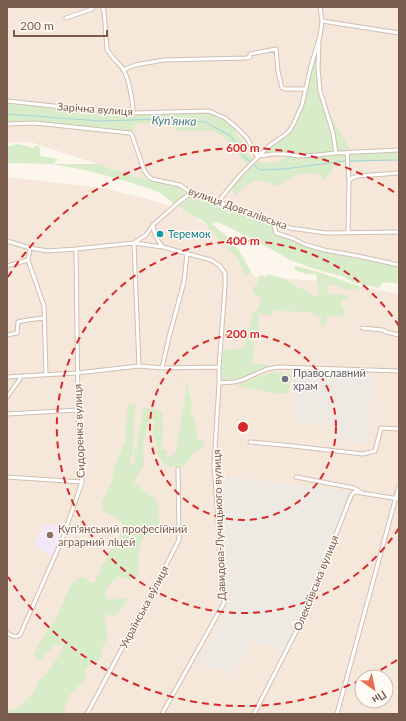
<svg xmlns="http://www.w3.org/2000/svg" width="406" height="721" viewBox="0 0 406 721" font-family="Lato,sans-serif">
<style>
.residential{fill:#f5e8da;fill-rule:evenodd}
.industrial{fill:#efe9e4}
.education{fill:#f3e8fa}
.green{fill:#d8ecc9}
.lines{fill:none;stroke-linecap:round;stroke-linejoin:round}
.stream{stroke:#a5d3da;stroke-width:1}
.minor-casing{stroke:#d1beb0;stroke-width:5}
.minor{stroke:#fff;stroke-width:3}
.ring{fill:none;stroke:#d62828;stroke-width:2;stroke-dasharray:7 5}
.culture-dot{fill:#0f9aa8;stroke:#fffaf3;stroke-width:1.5}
.worship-dot{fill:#6b7280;stroke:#fffaf3;stroke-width:1.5}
.education-dot{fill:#8d6e63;stroke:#fffaf3;stroke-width:1.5}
.labels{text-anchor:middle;stroke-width:3;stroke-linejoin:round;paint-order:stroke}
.street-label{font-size:11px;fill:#7a5c4d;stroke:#fffaf3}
.culture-label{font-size:11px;fill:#0d838f;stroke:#fffaf3;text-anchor:start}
.worship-label{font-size:11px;fill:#5b616d;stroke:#fffaf3;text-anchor:start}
.education-label{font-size:11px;fill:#785e54;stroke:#fffaf3;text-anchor:start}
.water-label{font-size:12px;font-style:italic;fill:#437c86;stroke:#fffaf3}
.centre{fill:#d62828;stroke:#fffaf3;stroke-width:2}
.ring-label{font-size:12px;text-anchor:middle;font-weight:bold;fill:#d62828;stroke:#fffaf3;stroke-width:3;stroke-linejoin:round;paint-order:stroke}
</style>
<rect width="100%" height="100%" fill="#fdf6ec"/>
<path class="residential" d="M7 7H399V267L357 260 146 180 30 142 7 143Z
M7 177 102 188 144 198 190 212 234 250 255 277 336 282 399 294V706L397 714H7ZM362 677H386V701H362Z"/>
<path class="industrial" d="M296 373 373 378 368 443 336 441 337 425 293 422Z
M221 476 353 492 285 654 253 640 232 676 197 662 225 613 228 576Z"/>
<path class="education" d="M66 525 54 557 35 545 42 526Z"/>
<path class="green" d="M319 37 320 89 322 99 351 152 399 150V162L392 160 339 163 334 167 325 180 320 175 304 173 294 176 280 186 256 180 247 184 236 195 232 191 234 184 243 177 250 169 228 141 215 131H177L167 121 136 124 130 133 36 121H7V100L106 111 206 113 221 119 234 127 237 135 245 144 249 155 257 161 265 163 278 162 289 155 259 156 286 134 299 113Z
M16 144 22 145 33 148 37 145 40 148V156L58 159 53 164H98L136 177 177 186 182 190 187 197C200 197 213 204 224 209V208H230L271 222 273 229 308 247 353 258 399 267V284L384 282 379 288 355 283 341 276 321 271 290 260 273 250 218 222 212 224 229 238 239 250 251 272 250 274H245L237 258 230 250 214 234 203 221 177 206 159 192 132 183 89 171 52 164 7 163V147Z
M296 266C308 269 319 272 330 276 341 279 348 284 360 286L357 289C353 289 348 290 344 289 337 286 335 284 327 285V291L330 294 345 295 348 297 341 301V304L346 313C341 318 334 317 327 316L326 325 323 326 320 324V320L321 316H316L313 314V312L276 311 274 310 270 316 259 313 257 334H254L253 364H264L268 366H297L317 367 267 369 243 380 219 383 220 353 226 349H236L242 348 246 341 244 334 245 329 250 328 252 312 259 309 260 297 257 296 252 291 253 288 257 284 260 275 266 276 268 274 285 279 294 285 314 295 317 298C321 291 317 282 316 274 308 275 302 273 295 270L294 268Z
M275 372 289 373 291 374 289 393C272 395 255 389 238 386L237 385 267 374Z
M174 373 187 384 192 404 190 410C191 414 195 419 196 423 198 430 194 432 198 440L205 441 203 449 197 450 193 453 190 459 184 466 178 468 172 467 164 465 159 458 157 448 152 433 155 422 153 419H150L143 444 144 464 134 482 141 489 152 496 155 499 158 506 160 530C154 535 147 536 141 540L140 546 138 556 139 575 131 580 119 576 108 586 105 593 106 597 112 600 121 598 128 599 124 606 114 616 108 614 104 619 108 637 102 648V655L97 662 85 667V673L87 677 69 696 65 706 64 714H7V709L13 710 27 700 33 694 38 682 48 672 63 649 62 645H55L44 656V662L41 661 33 655 48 628 55 622 70 586 78 579 83 576 92 583 95 582 101 568 112 548 120 536 122 523 114 516 103 511 102 502 112 482 114 468 125 442 128 403 136 404 134 416 133 453 130 462V465L134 464 135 459 134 453 138 446V438L143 410 145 408 157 410 162 412C164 424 163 437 161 449L167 450V456L171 457 174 455 176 451 185 395 186 385Z"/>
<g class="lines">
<path class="stream" d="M7 114 100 121 160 119 205 122 231 136 244 157 251 162
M350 161 399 160
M253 164 260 170 284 169 345 161"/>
<g class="minor-casing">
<path id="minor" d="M102 7 104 11 107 49C111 57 118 62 123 69 129 78 133 102 133 113
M66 18 92 9 93 7
M322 21 399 33
M319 43 318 68 320 91 333 133 336 153
M123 70 135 65 164 60 247 58 250 57V54L276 49 278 71 282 88 285 89H306
M7 101 72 108 133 113 209 111 225 118 236 127 247 138 256 155 259 156 273 154H285L299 156 317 155 336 153 399 150
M7 124 35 123 130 133 132 135 144 170 148 176 152 179 180 185 191 193 218 202 290 228 326 233 399 232
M347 152 349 181
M218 202 230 187 242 173 269 146 286 134 290 130 294 123 302 105 311 66 320 36 322 21 320 7
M273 222 276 233 292 238 304 244 324 250 358 256 399 265
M348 232 349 181 352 178 358 176 399 173
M7 241 30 248 48 251 76 249 134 243 163 247 211 260 219 265 225 273V287L219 367V383L214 465 224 603 162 714
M163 247C157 240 154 235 153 225L180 201 191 193
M30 248 28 260 44 306 46 375
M7 266 28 260
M362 328 383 330 386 332 399 335
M7 335 17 333 18 322 27 320 44 318
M139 366 134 243 146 235 153 225
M162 368 169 337 184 282 187 253
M7 377 77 373 139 366 162 368 219 367
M219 383 234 382 242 380 267 369 279 367 399 371
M7 397 22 376
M7 414 78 410
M250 442 293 446 363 454 375 451 381 428 399 429
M7 477 82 482
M296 477 354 488 362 493
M7 633C12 636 15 638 20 635L62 540 82 482 78 410 76 249
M87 714 159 579 179 540 178 469
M254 714 302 620 351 496 353 493 355 492 399 499
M337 714 399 486"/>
</g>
<use href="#minor" class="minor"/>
</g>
<g class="ring">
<circle cx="243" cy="427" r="93"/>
<path d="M399 528A186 186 0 1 1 399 326"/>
<path d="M397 660A279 279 0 0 1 367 677M361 680A279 279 0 0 1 8 577M8 277A279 279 0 0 1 397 194"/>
</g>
<circle class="culture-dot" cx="160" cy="234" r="4"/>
<circle class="worship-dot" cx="285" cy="379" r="4"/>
<circle class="education-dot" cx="50" cy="535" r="4"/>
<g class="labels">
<g class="street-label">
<text transform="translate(95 109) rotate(4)" y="4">Зарічна вулиця</text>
<text transform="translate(238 208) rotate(20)" y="4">вулиця Довгалівська</text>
<text transform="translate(79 431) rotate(-92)" y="4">Сидоренка вулиця</text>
<text transform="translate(219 525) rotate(-92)" y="4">Давидова-Лучицького вулиця</text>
<text transform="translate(316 583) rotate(-68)" y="4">Олексіївська вулиця</text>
<text transform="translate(144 607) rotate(-62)" y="4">Українська вулиця</text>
</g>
<g class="culture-label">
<text x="168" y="238">Теремок</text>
</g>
<g class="worship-label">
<text x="293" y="377">Православний<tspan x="293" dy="13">храм</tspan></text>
</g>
<g class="education-label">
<text x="58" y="533">Куп'янський професійний<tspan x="58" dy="13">аграрний ліцей</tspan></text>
</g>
<g class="water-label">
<text transform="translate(174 121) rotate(2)" y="4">Куп'янка</text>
</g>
</g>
<circle cx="243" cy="427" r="6" class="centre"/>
<g class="ring-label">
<text x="243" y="152">600 m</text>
<text x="243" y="245">400 m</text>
<text x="243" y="338">200 m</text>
</g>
<rect width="406" height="721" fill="none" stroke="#7a5c4d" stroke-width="16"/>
<g transform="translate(374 689) rotate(147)"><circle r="19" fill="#fffaf3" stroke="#cabbb1"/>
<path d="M0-3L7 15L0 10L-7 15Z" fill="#e76f51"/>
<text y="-6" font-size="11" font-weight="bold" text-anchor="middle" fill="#7a5c4d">Пн</text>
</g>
<path d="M14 30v6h93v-6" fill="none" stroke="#7a5c4d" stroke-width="2"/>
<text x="20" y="30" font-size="12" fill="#7a5c4d" stroke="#fffaf3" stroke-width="3" paint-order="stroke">200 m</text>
</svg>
